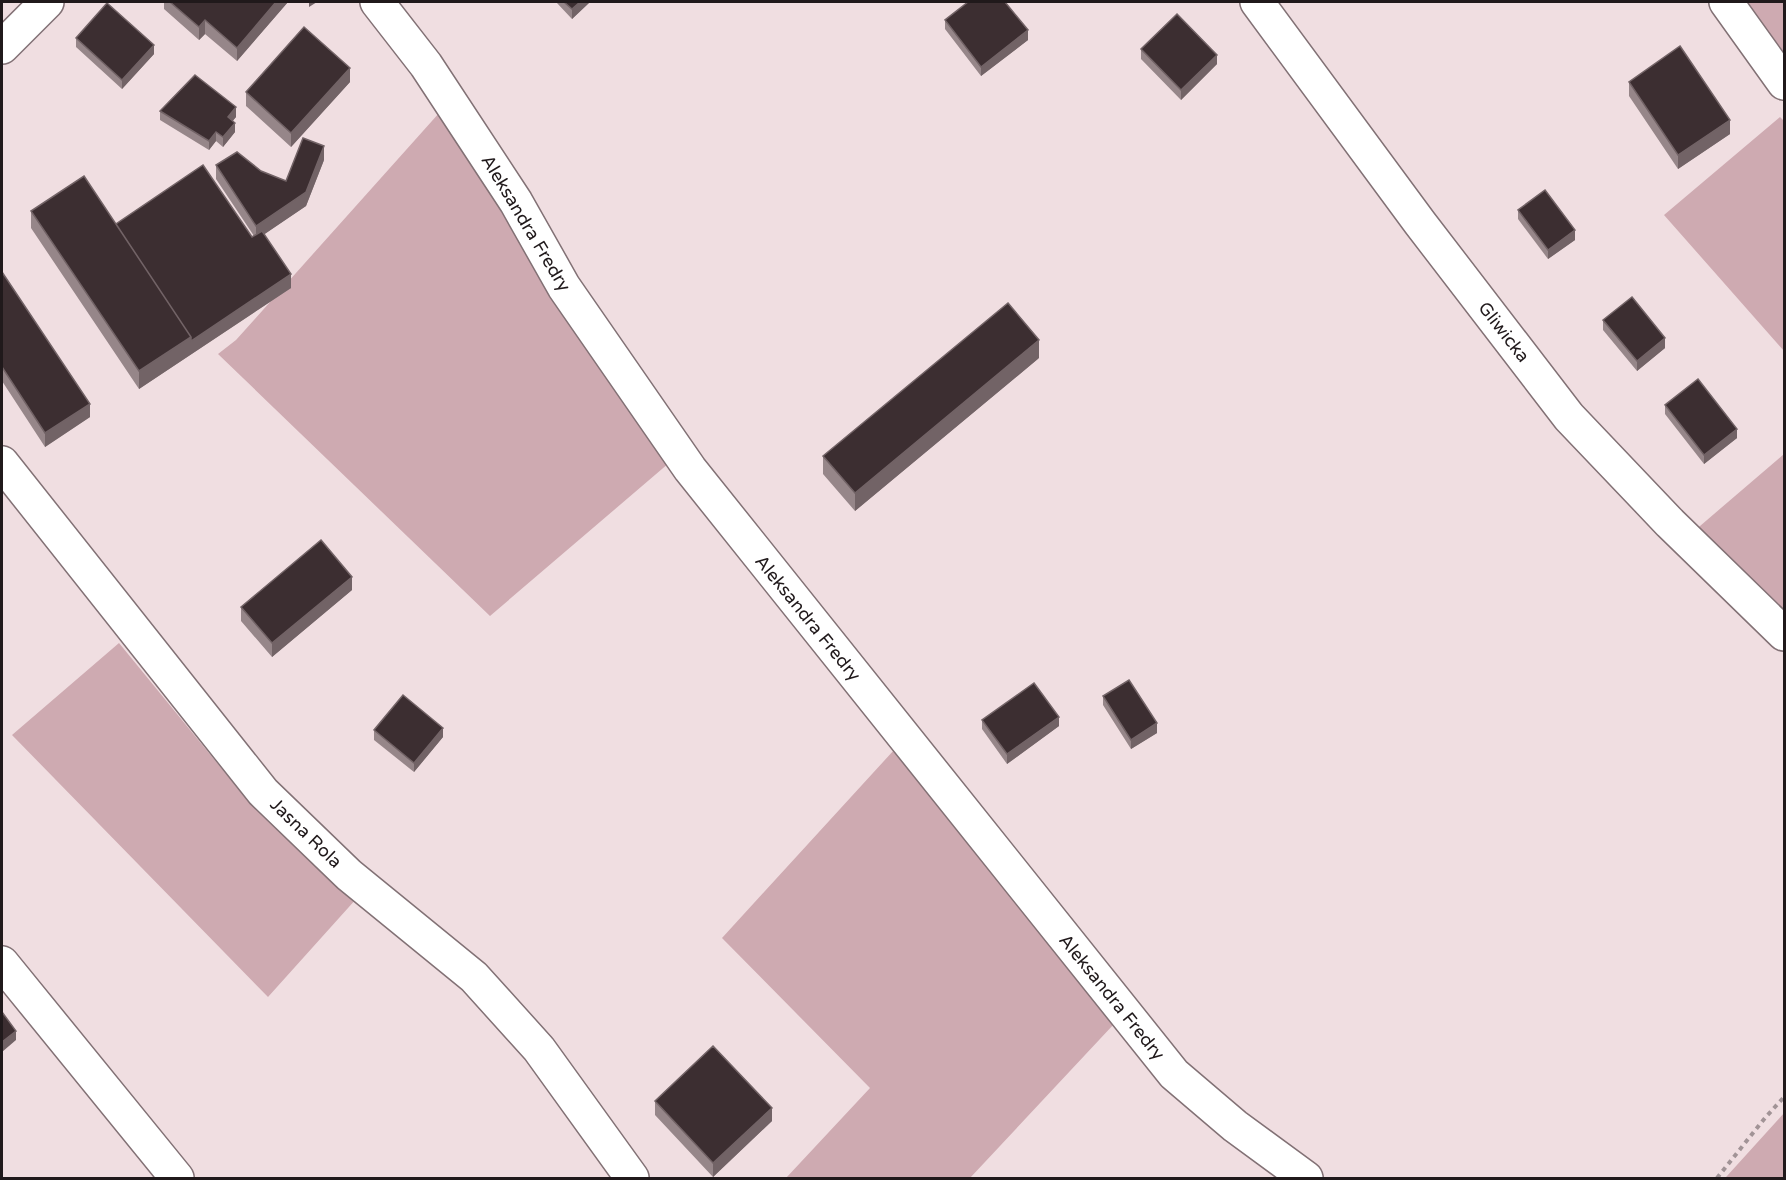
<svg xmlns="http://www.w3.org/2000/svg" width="1786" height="1180" viewBox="0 0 1786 1180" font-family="'Varela Round',sans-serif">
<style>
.green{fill:#ceaab1}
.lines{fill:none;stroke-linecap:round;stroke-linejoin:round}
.minor-casing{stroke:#827175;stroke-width:36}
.path{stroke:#a19396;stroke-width:4;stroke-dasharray:4.5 4.5;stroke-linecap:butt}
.minor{stroke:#fff;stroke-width:33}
.wall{fill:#968689}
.shaded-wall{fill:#726366}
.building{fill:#3c2e31;stroke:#726366;stroke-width:1.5}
.labels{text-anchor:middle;stroke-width:6;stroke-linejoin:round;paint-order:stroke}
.street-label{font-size:18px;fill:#20191b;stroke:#fff}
</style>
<rect width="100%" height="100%" fill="#f0dee1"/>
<path class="green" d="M1741 2H1784V61Z
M440 112 504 214 555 304 669 463 490 616 218 354 236 340Z
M1780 117 1784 121V351L1664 215Z
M1784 454V620L1693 532Z
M119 643 249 802 357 898 268 997 12 735Z
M894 750 1114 1024 970 1178H786L870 1088 722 938Z
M1784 1113V1178H1725L1727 1176Z"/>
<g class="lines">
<g class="minor-casing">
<path id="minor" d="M377 2 426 65 516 202 564 287 690 469 1174 1074 1235 1126 1306 1178
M1257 2 1420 223 1569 417 1670 523 1784 634
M1726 2 1784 83
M2 47 47 2
M2 463 263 792 349 875 474 977 539 1049 632 1178
M2 963 177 1178"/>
</g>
<path class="path" d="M1717 1178 1765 1118 1784 1097"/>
<use href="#minor" class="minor"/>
</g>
<path class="wall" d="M164 2H288L237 61 205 34 199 40 164 9Z
M556 2H590L572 19Z
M945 20 1028 40 981 76 945 29Z
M76 38 154 54 122 89 76 47Z
M1141 49 1217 64 1181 100 1141 59Z
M350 82 291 147 246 106V92Z
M1629 82 1730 134 1678 169 1629 96Z
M160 111 236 117 232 121 235 132 223 147 216 141 209 150 160 120Z
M324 160 306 206 264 234 291 288 139 389 31 228V211L116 224 252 237 254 236 216 179V165L261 171 286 181Z
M1518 210 1575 240 1548 259 1518 219Z
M2 272 90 417 45 447 2 381Z
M1603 320 1665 348 1637 371 1603 330Z
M1039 358 855 511 823 474V456Z
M1665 405 1737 438 1704 464 1665 414Z
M352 590 272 657 241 621V607Z
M1103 696 1157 733 1131 749 1103 705Z
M982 720 1059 726 1007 764 982 729Z
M374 730 443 737 414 772 374 740Z
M655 1101 772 1121 713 1177 655 1115Z"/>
<path class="shaded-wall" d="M276 2H288L237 61V48Z
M309 2H317L309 7Z
M580 2H590L572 19V9Z
M205 20V34L199 40V27Z
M1028 30V40L981 76V67Z
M154 45V54L122 89V80Z
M1217 55V64L1181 100V90Z
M350 68V82L291 147V133Z
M236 107V117L228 127V117Z
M1730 120V134L1678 169V155Z
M235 123V132L223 147V137Z
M216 132V141L209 150V141Z
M324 146V160L306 206 256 240V226Z
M1575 230V240L1548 259V250Z
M291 274V288L139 389V371L191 337Z
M1665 338V348L1637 371V361Z
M1039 340V358L855 511V493Z
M90 404V417L45 447V433Z
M1737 429V438L1704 464V455Z
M352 577V590L272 657V643Z
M1059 717V726L1007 764V754Z
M1157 723V733L1131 749V740Z
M443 728V737L414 772V763Z
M16 1031V1040L2 1052V1042Z
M772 1108V1121L713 1177V1163Z"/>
<path class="building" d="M170 2H276L237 48 205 20 199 27Z
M564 2H580L572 9Z
M968 2H1005L1028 30 981 67 945 20Z
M107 3 154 45 122 80 76 38Z
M1177 14 1217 55 1181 90 1141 49Z
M304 27 350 68 291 133 246 92Z
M1680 46 1730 120 1678 155 1629 82Z
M195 75 236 107 228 117 235 123 223 137 216 132 209 141 160 111Z
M303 138 324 146 306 192 256 226 216 165 237 152 261 171 286 181Z
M203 165 252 237 262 231 291 274 191 341V337L116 224Z
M84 176 191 337 139 371 31 211Z
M1545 190 1575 230 1548 250 1518 210Z
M2 272 90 404 45 433 2 367Z
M1632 297 1665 338 1637 361 1603 320Z
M1008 303 1039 340 855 493 823 456Z
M1698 379 1737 429 1704 455 1665 405Z
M321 540 352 577 272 643 241 607Z
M1129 680 1157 723 1131 740 1103 696Z
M1034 683 1059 717 1007 754 982 720Z
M403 695 443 728 414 763 374 730Z
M2 1012 16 1031 2 1042Z
M713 1046 772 1108 713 1163 655 1101Z"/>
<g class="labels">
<g class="street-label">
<text transform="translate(526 223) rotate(59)" y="6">Aleksandra Fredry</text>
<text transform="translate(1504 332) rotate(52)" y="6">Gliwicka</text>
<text transform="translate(808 618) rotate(51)" y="6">Aleksandra Fredry</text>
<text transform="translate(306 833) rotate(44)" y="6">Jasna Rola</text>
<text transform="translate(1112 997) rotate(51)" y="6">Aleksandra Fredry</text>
</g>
</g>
<rect width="1786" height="1180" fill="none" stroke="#20191b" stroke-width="6"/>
</svg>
